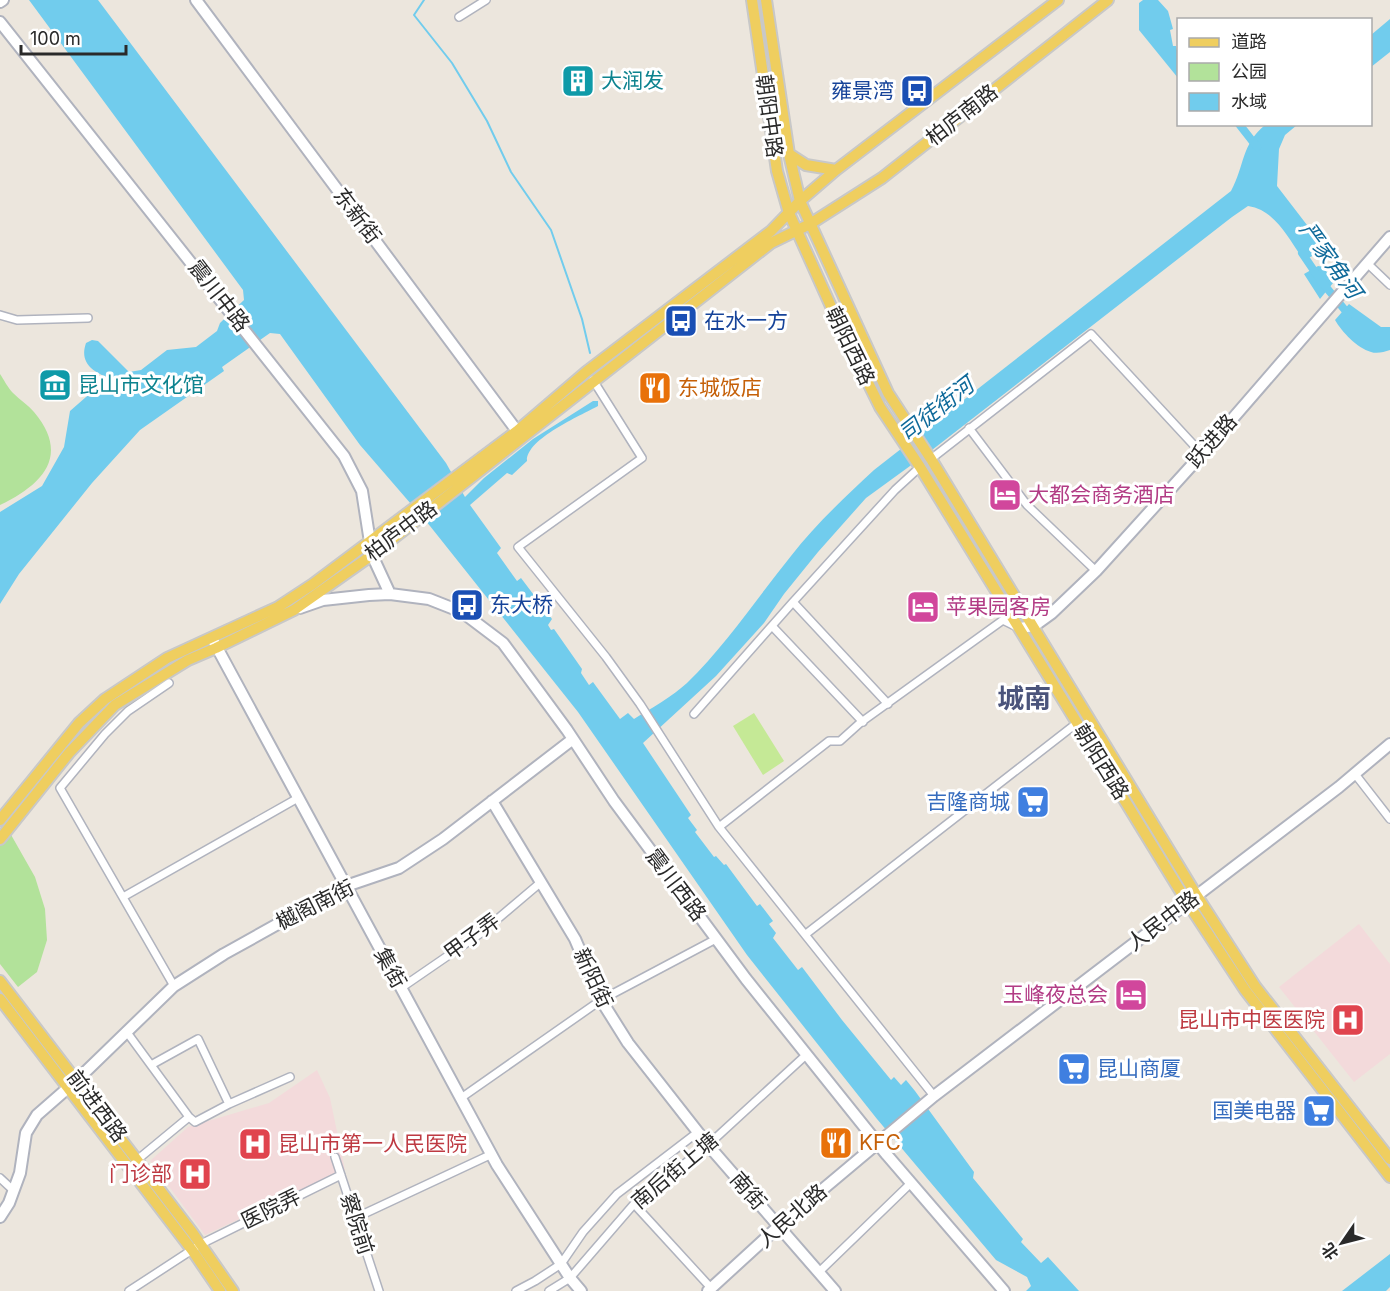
<svg xmlns="http://www.w3.org/2000/svg" width="1390" height="1291" viewBox="0 0 1390 1291" font-family="Inter,'Noto Sans SC',sans-serif">
<style>
.medical{fill:#f3dadb}
.green{fill:#b2e29a}
.pitch{fill:#c5e996}
.water{fill:#71cced}
.lines{fill:none;stroke-linecap:round;stroke-linejoin:round}
.stream{stroke:#71cced;stroke-width:2}
.canal{stroke:#71cced;stroke-width:8}
.street-casing{stroke:#b0b3be;stroke-width:10}
.secondary-casing{stroke:#b0b3be;stroke-width:14}
.primary-casing{stroke:#c8c8c8;stroke-width:14}
.street{stroke:#fff;stroke-width:7}
.secondary{stroke:#fff;stroke-width:10}
.primary{stroke:#efce5f;stroke-width:10}
.labels{text-anchor:middle;stroke-width:6;stroke-linejoin:round;paint-order:stroke}
.culture-label{font-size:21px;fill:#0d838f;stroke:#fff;text-anchor:start}
.transit-label{font-size:21px;fill:#164399;stroke:#fff;text-anchor:start}
.street-label{font-size:21px;fill:#2a2a2a;stroke:#fff}
.food-label{font-size:21px;fill:#c56008;stroke:#fff;text-anchor:start}
.hotel-label{font-size:21px;fill:#b23c85;stroke:#fff;text-anchor:start}
.shop-label{font-size:21px;fill:#366cbe;stroke:#fff;text-anchor:end}
.health-label{font-size:21px;fill:#be3a42;stroke:#fff;text-anchor:end}
.water-label{font-size:22px;font-style:italic;fill:#0f6a9a;stroke:#fff}
.district-label{font-size:27px;font-weight:bold;fill:#4b547b;stroke:#fff}
</style>
<rect width="100%" height="100%" fill="#ece6dd"/>
<path class="medical" d="M1359 924 1390 964V1054L1354 1082 1279 987Z
M317 1070 330 1098 345 1170 205 1235 150 1161 188 1127 269 1103Z"/>
<path class="green" d="M0 374C4 380 8 388 13 393 20 400 28 405 34 412 71 456 42 485 0 505Z
M10 833 35 877 45 909 47 940 37 972 18 987 0 964V846Z"/>
<path class="pitch" d="M754 713 784 761 763 775 733 726Z"/>
<path class="water" d="M29 0H98L446 463 465 497 484 478 533 439 593 401H598V406C580 416 526 439 527 461L512 475 507 473 470 505 501 548 497 553 517 581 521 578 552 619 548 625 551 630 554 629 582 669 581 673 589 685 593 682 620 719 628 713 634 719C650 709 673 696 687 683 726 645 757 598 791 556 815 525 845 497 874 470L1231 191C1245 165 1241 145 1265 125H1297L1285 135 1279 149 1277 186 1307 225 1321 252 1304 260C1289 240 1276 210 1248 206L1232 217 932 450 866 498 818 552 784 594 764 623 716 676 643 743 691 815 688 818 697 830 695 832 714 857 716 856 724 865 726 864 757 906 760 904 773 921 769 924 776 933 773 938 798 970 802 967 842 1020 891 1080 894 1077 901 1085 906 1080 915 1091 974 1172 973 1178 1023 1239 1021 1242 1041 1263 1048 1257 1079 1291H1026L1031 1286 1027 1277 996 1260 877 1119 747 955 578 712 430 526 360 445 280 334 270 333 222 367 224 371 140 430 92 483 19 574 0 604V512L42 486 64 447 70 411 94 390 105 388 109 385V378C93 372 79 363 86 343L92 340 98 341 129 372 141 370 167 350 196 347 217 331 220 323 244 300 243 290Z
M1143 0H1158L1168 11 1173 29 1170 30 1173 46H1176L1178 55V78L1139 30V3Z
M1390 19V52L1371 67V35Z
M1318 266 1324 267 1333 283 1320 299 1304 274Z
M1349 304 1381 327H1390V350C1384 352 1377 354 1371 352 1357 348 1342 332 1335 320Z
M1390 1254V1287L1386 1291H1342Z"/>
<g class="lines">
<path class="stream" d="M424 0 414 15 452 63 487 121 511 172 551 230 582 319 590 353"/>
<path class="canal" d="M1239 124 1257 147
M1302 253 1321 281 1349 315"/>
<g class="street-casing">
<path id="street" d="M459 17 486 0
M1367 263 1390 285
M0 315 17 320 88 318
M593 380 642 458 518 547 606 657 640 704 719 827 934 1096
M969 428 1027 505 1096 571
M931 459 1091 334 1202 454
M772 626 863 722
M169 683 128 711 105 734 60 788 174 986
M888 704 793 602 895 490 920 467
M694 714 793 602
M1355 774 1390 819
M719 827 829 741H840L860 723 1003 620 1017 627
M123 897 298 798
M806 934 1077 723
M401 988 481 933 540 883
M126 1031 189 1117 137 1160
M151 1065 198 1039 229 1104 195 1122 189 1117
M461 1098 601 1000 716 939
M229 1104 290 1077
M335 1157 379 1291
M0 1178 14 1191
M634 1204 711 1288
M355 1218 492 1154
M819 1272 911 1183
M129 1291 201 1244 341 1175
M516 1291 535 1281 561 1264 583 1232 617 1194 698 1132
M549 1291 570 1278 634 1204 708 1145 806 1055"/>
</g>
<g class="secondary-casing">
<path id="secondary" d="M196 0 517 431
M0 2 3 0
M0 22 344 456 362 491 372 555 390 594
M300 608 323 600 369 595 390 594 429 599 462 612 503 643 567 730 614 801 746 979 887 1155 1004 1291
M1020 628 1034 626 1052 613 1096 571 1202 454 1390 237
M214 642 497 1165 570 1278 581 1291
M492 801 575 939 601 1000 628 1043 708 1145 835 1291
M0 1217 9 1203 20 1173 26 1133 37 1115 77 1080 174 986 224 954 346 886 399 868 443 839 573 739
M708 1291 779 1226 934 1096 1339 787 1390 744"/>
</g>
<g class="primary-casing">
<path id="primary" d="M752 0 777 171 789 213 838 322 880 407 920 467 1187 902 1245 990 1390 1177
M766 0 789 154 800 201 888 393 931 459 1197 896 1255 986 1390 1159
M789 154 806 165 836 170
M0 820 79 723 105 699 167 658 278 607 313 584 517 431 586 372 771 231 800 201 836 170 1058 0
M0 839 69 753 115 705 188 660 216 648 294 610 372 555 771 243 810 224 882 178 1108 0
M0 981 192 1232 233 1291
M0 999 192 1250 220 1291"/>
</g>
<use href="#street" class="street"/>
<use href="#secondary" class="secondary"/>
<use href="#primary" class="primary"/>
</g>
<defs>
<g id="building-square" transform="scale(1.725)"><rect x="-9" y="-9" width="18" height="18" rx="4" fill="#0f9aa8" stroke="#fff"/><path d="M-4-6H4V6H1V3H-1V6H-4ZM-2.5-4.3h1.7v1.8h-1.7ZM.8-4.3h1.7v1.8H.8ZM-2.5-1h1.7V.8h-1.7ZM.8-1h1.7V.8H.8Z" fill="#fff"/></g>
<g id="bus-square" transform="scale(1.725)"><rect x="-9" y="-9" width="18" height="18" rx="4" fill="#1a4fb4" stroke="#fff"/><path d="M-5-6H5V4H4V6H2V4H-2V6H-4V4H-5ZM-3.5-4V0h7V-4ZM-3.5 1.2v1.5H-2V1.2ZM2 1.2v1.5H3.5V1.2Z" fill="#fff"/></g>
<g id="museum-square" transform="scale(1.725)"><rect x="-9" y="-9" width="18" height="18" rx="4" fill="#0f9aa8" stroke="#fff"/><path d="M0-6L6-3V-2H-6V-3ZM-5-1h2V3h-2ZM-1-1h2V3h-2ZM3-1h2V3H3ZM-6 4H6V6H-6Z" fill="#fff"/></g>
<g id="restaurant-square" transform="scale(1.725)"><rect x="-9" y="-9" width="18" height="18" rx="4" fill="#e8710a" stroke="#fff"/><path d="M-5-6h1v4h1v-4h1v4h1v-4h1v5L-1.5 .5V6h-2V.5L-5-1ZM5-6V6H3V1.5H1.5Q1.5-4 5-6Z" fill="#fff"/></g>
<g id="hotel-square" transform="scale(1.725)"><rect x="-9" y="-9" width="18" height="18" rx="4" fill="#d1479c" stroke="#fff"/><path d="M-6-4.5h1.5V1H6V5H4.5V3h-9V5H-6ZM-4 0a1.8 1.8 0 1 1 3.6 0ZM.5 0V-2.5h3Q6-2.5 6 0Z" fill="#fff"/></g>
<g id="supermarket-square" transform="scale(1.725)"><rect x="-9" y="-9" width="18" height="18" rx="4" fill="#3f7fe0" stroke="#fff"/><path d="M-6-5.5h2.5l.6 2H6L4.5 2H-2.5L-4.4-4H-6ZM-1.5 3.2a1.3 1.3 0 1 0 .1 0ZM3 3.2a1.3 1.3 0 1 0 .1 0Z" fill="#fff"/></g>
<g id="hospital-square" transform="scale(1.725)"><rect x="-9" y="-9" width="18" height="18" rx="4" fill="#e0444e" stroke="#fff"/><path d="M-5-5h3v3.5h4V-5h3V5h-3V1.5h-4V5h-3Z" fill="#fff"/></g>
</defs>
<g fill-rule="evenodd">
<use href="#building-square" x="578" y="81"/>
<use href="#bus-square" x="917" y="91"/>
<use href="#bus-square" x="681" y="321"/>
<use href="#museum-square" x="55" y="385"/>
<use href="#restaurant-square" x="655" y="388"/>
<use href="#hotel-square" x="1005" y="495"/>
<use href="#bus-square" x="467" y="605"/>
<use href="#hotel-square" x="923" y="607"/>
<use href="#supermarket-square" x="1033" y="802"/>
<use href="#hotel-square" x="1131" y="995"/>
<use href="#hospital-square" x="1348" y="1020"/>
<use href="#supermarket-square" x="1074" y="1069"/>
<use href="#supermarket-square" x="1319" y="1111"/>
<use href="#restaurant-square" x="836" y="1143"/>
<use href="#hospital-square" x="255" y="1144"/>
<use href="#hospital-square" x="195" y="1174"/>
</g>
<g class="labels">
<g class="culture-label">
<text x="601" y="88">大润发</text>
<text x="78" y="392">昆山市文化馆</text>
</g>
<g class="transit-label">
<text x="894" y="98" text-anchor="end">雍景湾</text>
<text x="704" y="328">在水一方</text>
<text x="490" y="612">东大桥</text>
</g>
<g class="street-label">
<text transform="translate(962 115) rotate(-38)" y="7">柏庐南路</text>
<text transform="translate(769 116) rotate(82)" y="7">朝阳中路</text>
<text transform="translate(357 216) rotate(53)" y="7">东新街</text>
<text transform="translate(219 296) rotate(52)" y="7">震川中路</text>
<text transform="translate(850 346) rotate(64)" y="7">朝阳西路</text>
<text transform="translate(1212 441) rotate(-49)" y="7">跃进路</text>
<text transform="translate(401 531) rotate(-37)" y="7">柏庐中路</text>
<text transform="translate(1101 762) rotate(58)" y="7">朝阳西路</text>
<text transform="translate(676 885) rotate(53)" y="7">震川西路</text>
<text transform="translate(315 905) rotate(-27)" y="7">樾阁南街</text>
<text transform="translate(1163 921) rotate(-37)" y="7">人民中路</text>
<text transform="translate(472 937) rotate(-36)" y="7">甲子弄</text>
<text transform="translate(390 968) rotate(61)" y="7">集街</text>
<text transform="translate(593 978) rotate(65)" y="7">新阳街</text>
<text transform="translate(97 1106) rotate(53)" y="7">前进西路</text>
<text transform="translate(675 1171) rotate(-40)" y="7">南后街上塘</text>
<text transform="translate(748 1191) rotate(49)" y="7">南街</text>
<text transform="translate(271 1209) rotate(-26)" y="7">医院弄</text>
<text transform="translate(792 1216) rotate(-41)" y="7">人民北路</text>
<text transform="translate(357 1224) rotate(72)" y="7">察院前</text>
</g>
<g class="food-label">
<text x="678" y="395">东城饭店</text>
<text x="859" y="1150">KFC</text>
</g>
<g class="hotel-label">
<text x="1028" y="502">大都会商务酒店</text>
<text x="946" y="614">苹果园客房</text>
<text x="1108" y="1002" text-anchor="end">玉峰夜总会</text>
</g>
<g class="shop-label">
<text x="1010" y="809">吉隆商城</text>
<text x="1097" y="1076" text-anchor="start">昆山商厦</text>
<text x="1296" y="1118">国美电器</text>
</g>
<g class="health-label">
<text x="1325" y="1027">昆山市中医医院</text>
<text x="278" y="1151" text-anchor="start">昆山市第一人民医院</text>
<text x="172" y="1181">门诊部</text>
</g>
<g class="water-label">
<text transform="translate(1331 260) rotate(54)" y="8">严家角河</text>
<text transform="translate(936 409) rotate(-38)" y="8">司徒街河</text>
</g>
<g class="district-label">
<text x="1024" y="708">城南</text>
</g>
</g>
<rect x="1177" y="18" width="195" height="108" fill="#ffffff" stroke="#aaaaaa" stroke-width="1.5"/>
<rect x="1189" y="38" width="30" height="9" fill="#efce5f" stroke="#aaaaaa" stroke-width="1.5"/>
<text x="1231" y="48" font-size="18" fill="#2a2a2a">道路</text>
<rect x="1189" y="63" width="30" height="18" fill="#b2e29a" stroke="#aaaaaa" stroke-width="1.5"/>
<text x="1231" y="78" font-size="18" fill="#2a2a2a">公园</text>
<rect x="1189" y="93" width="30" height="18" fill="#71cced" stroke="#aaaaaa" stroke-width="1.5"/>
<text x="1231" y="108" font-size="18" fill="#2a2a2a">水域</text>
<g transform="translate(1342 1243) rotate(235)" stroke="#ffffff" stroke-width="4.5" paint-order="stroke">
<path d="M0-4.5L10 22L0 15L-10 22Z" fill="#2a2a2a"/>
<text y="-9" font-size="16" font-weight="bold" text-anchor="middle" fill="#2a2a2a">北</text>
</g>
<path d="M21 45v9h105v-9" fill="none" stroke="#2a2a2a" stroke-width="3"/>
<text x="30" y="45" font-size="18" fill="#2a2a2a" stroke="#ffffff" stroke-width="4.5" paint-order="stroke">100 m</text>
</svg>
